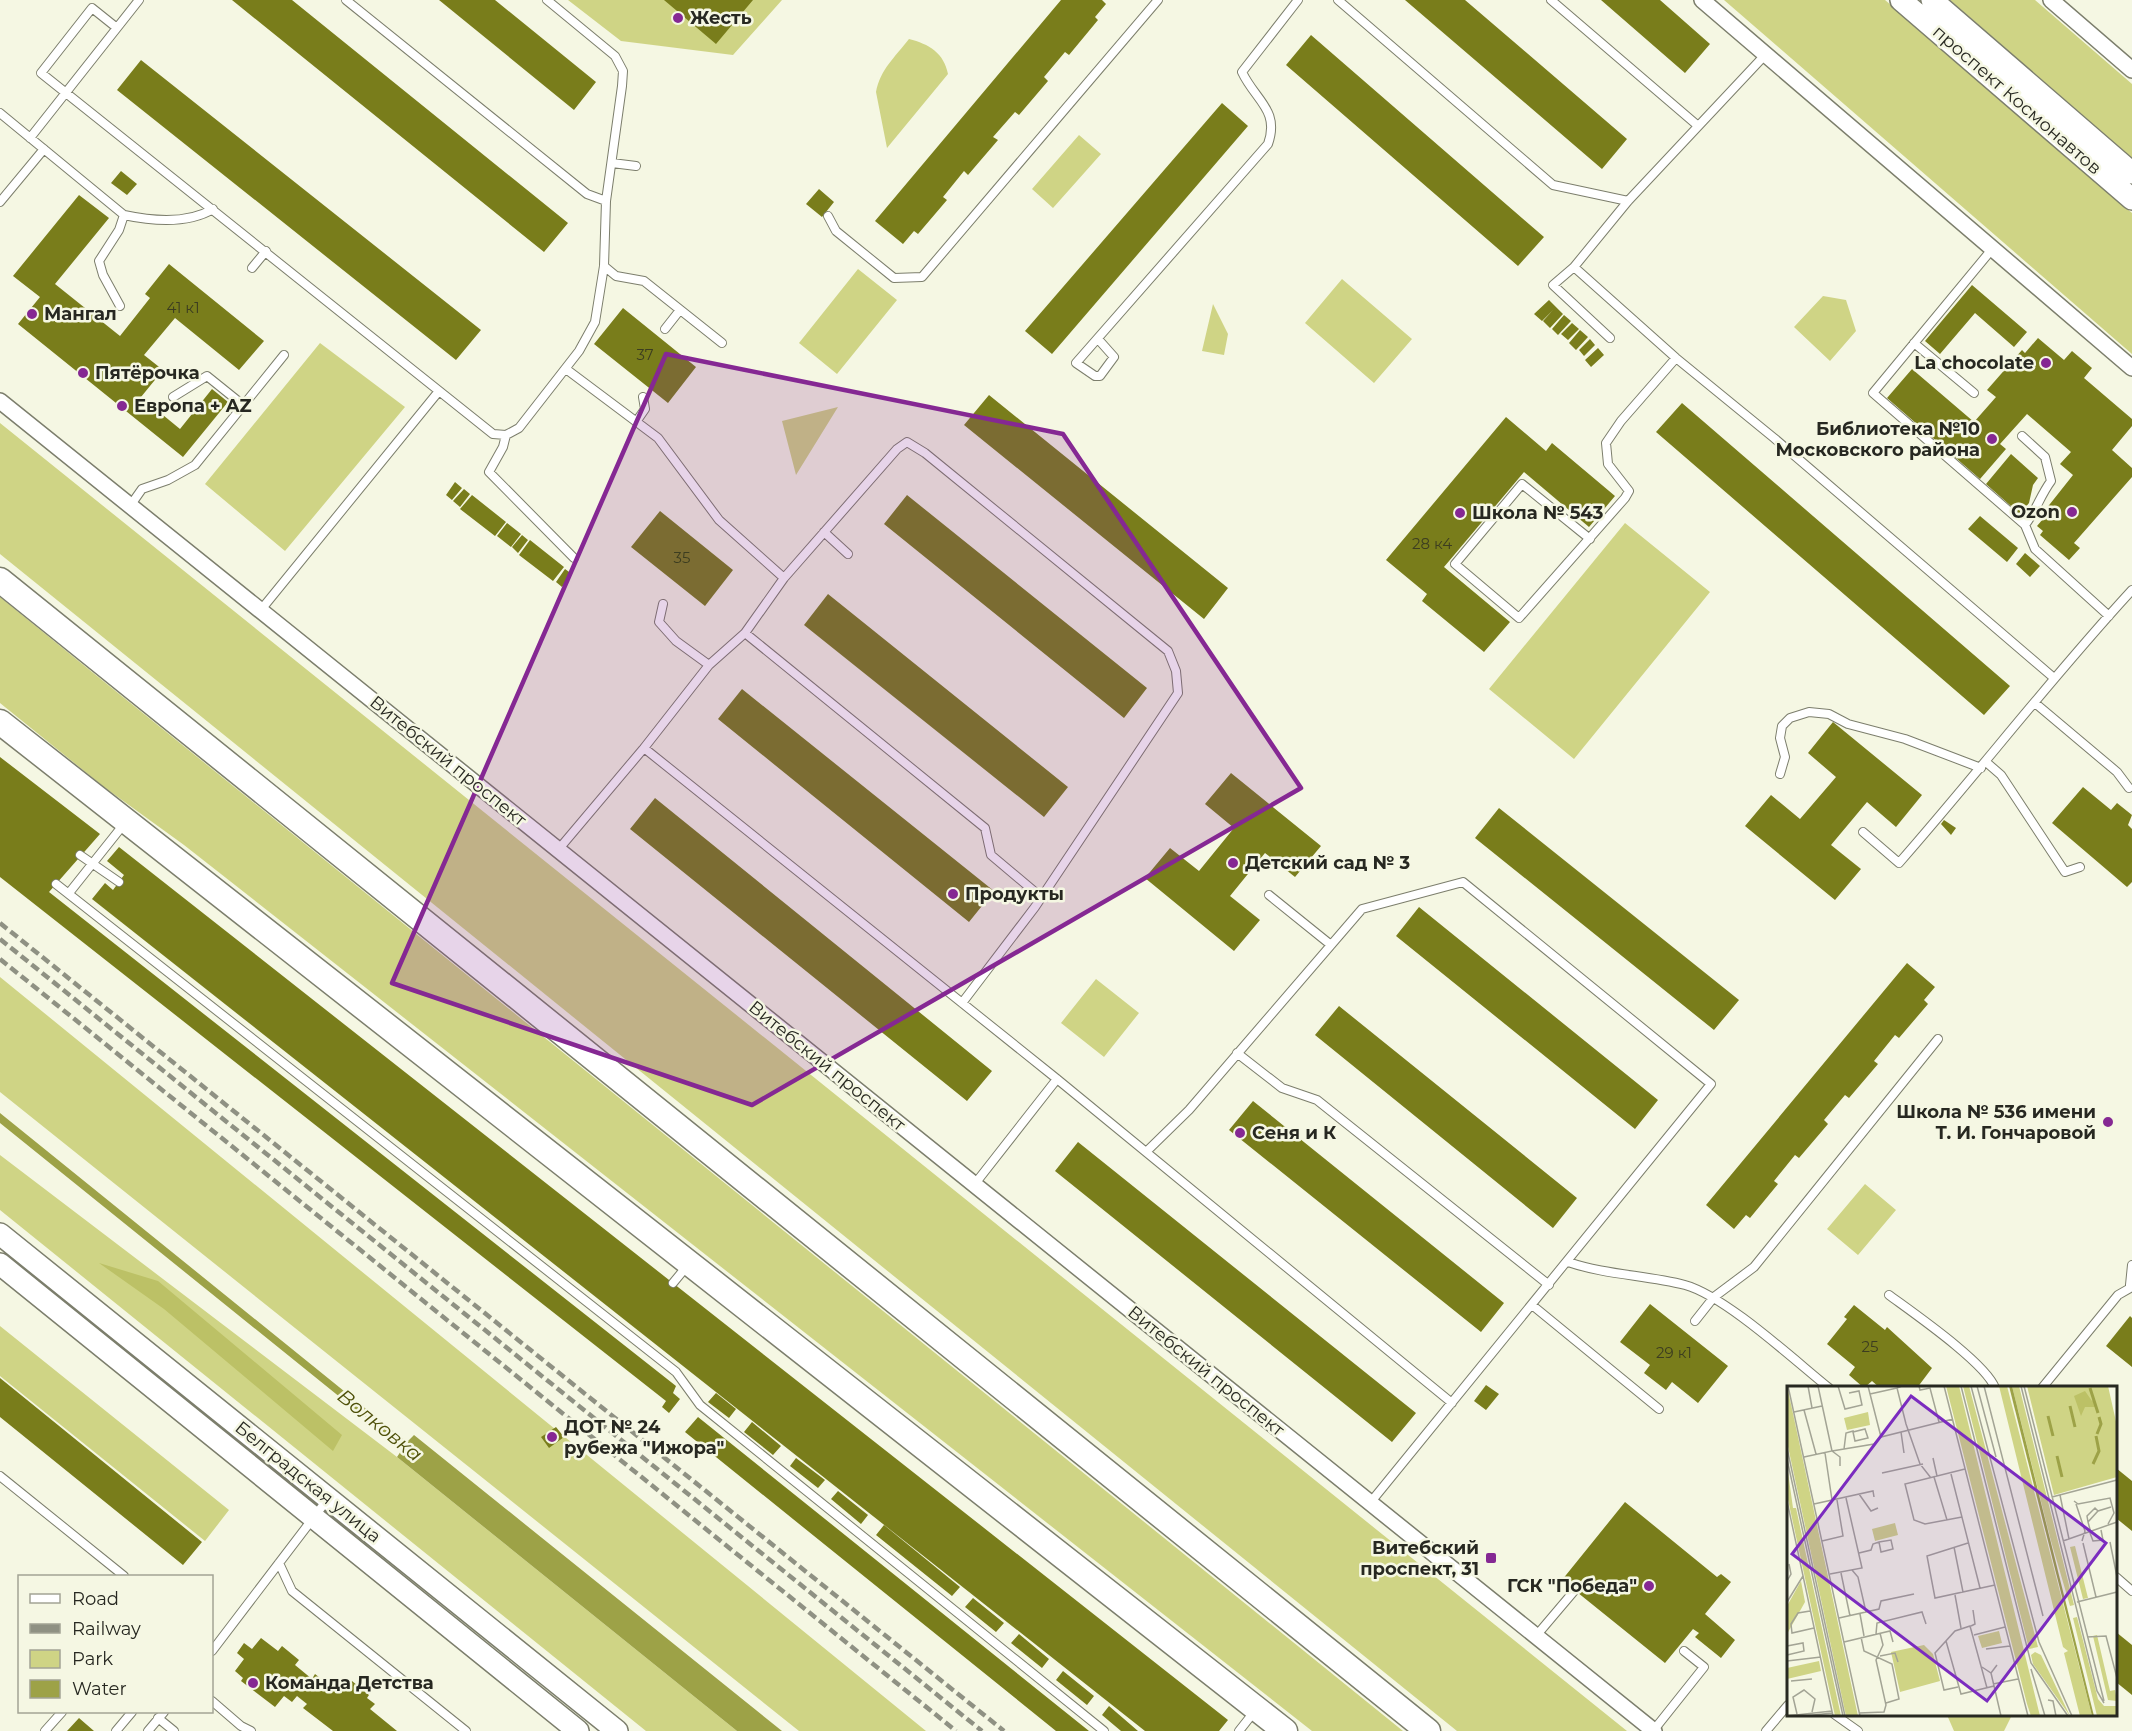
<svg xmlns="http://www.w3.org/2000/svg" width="2132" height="1731" viewBox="0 0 2132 1731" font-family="Montserrat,sans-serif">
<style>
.green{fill:#cfd485}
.forest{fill:#bcc166}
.water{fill:#9da247}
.building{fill:#797d1b}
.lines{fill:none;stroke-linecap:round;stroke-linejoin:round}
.lane-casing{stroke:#7c7e6c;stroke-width:10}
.street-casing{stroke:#7c7e6c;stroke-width:18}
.secondary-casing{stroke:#7c7e6c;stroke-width:24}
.primary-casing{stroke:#7c7e6c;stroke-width:27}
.lane{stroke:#fff;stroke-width:8}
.street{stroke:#fff;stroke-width:15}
.secondary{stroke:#fff;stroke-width:21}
.primary{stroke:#fff;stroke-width:24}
.rail{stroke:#8f9183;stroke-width:4.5;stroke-dasharray:9 4.5;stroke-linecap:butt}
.marked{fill:#852893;fill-opacity:0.2;stroke:#852893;stroke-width:4.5;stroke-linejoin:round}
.poi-dot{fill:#852893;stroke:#f5f7e3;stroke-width:2}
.labels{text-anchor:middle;stroke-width:5;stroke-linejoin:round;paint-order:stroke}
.number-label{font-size:15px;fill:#3c3d20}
.poi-label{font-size:18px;font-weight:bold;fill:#272821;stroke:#f5f7e3;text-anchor:start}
.street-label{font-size:18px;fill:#272821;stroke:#f5f7e3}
.water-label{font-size:20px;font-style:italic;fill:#4e5009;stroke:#f5f7e3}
.inset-river{fill:none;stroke:#9da247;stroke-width:3}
.inset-road{fill:none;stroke:#a3a495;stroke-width:1.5}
.view{fill:#7b2cbf;fill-opacity:0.15;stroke:#7b2cbf;stroke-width:3}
.inset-edge{fill:none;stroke:#272821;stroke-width:3}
</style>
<rect width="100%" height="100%" fill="#f5f7e3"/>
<path class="green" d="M568 0H782L733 55 621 41Z
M1724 0H1885L2132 213V354Z
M1950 0H2035L2132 84V158Z
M909 39C929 44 944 53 948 74L887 148 876 92C880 70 895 57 909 39Z
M1079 135 1101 154 1053 208 1032 189Z
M858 269 897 300 837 374 799 343Z
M1342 279 1412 339 1374 383 1305 323Z
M1823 296 1846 300 1856 331 1830 361 1794 327Z
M1213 304 1228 334 1224 355 1202 351Z
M320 343 405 407 285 551 205 484Z
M838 407 796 475 782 421Z
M0 423 1627 1731H1457L0 554Z
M1625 523 1710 592 1574 759 1489 689Z
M0 597 92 672 1403 1731H1312L184 845 104 787 0 703Z
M0 977 926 1731H799L0 1092Z
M1096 979 1139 1013 1104 1057 1061 1023Z
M0 1155 397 1457 737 1731H646L0 1210Z
M1865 1184 1896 1210 1858 1255 1827 1229Z
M0 1326 229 1510 205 1541 0 1376Z
M1947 1715V1714L2012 1715 2004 1731H1954Z"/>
<path class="forest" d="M99 1263 158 1281 342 1435 333 1451 164 1309Z"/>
<path class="water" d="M0 1113 407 1442 414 1435 782 1731H737L397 1457 403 1448 0 1123Z"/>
<path class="building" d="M232 0H292L568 223 544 252Z
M439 0H495L596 82 574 110Z
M664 0H753L716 44Z
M1061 0H1102L1106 4 1095 17 1098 20 1069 55 1065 52 1044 77 1048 81 1019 115 1015 112 993 137 998 140 968 175 964 171 943 197 947 200 918 234 914 231 903 244 875 221Z
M1405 0H1465L1627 139 1602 169Z
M1601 0H1660L1710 44 1685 73Z
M1311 35 1544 237 1518 266 1286 65Z
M141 60 481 330 456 360 117 90Z
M1222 103 1248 126 1052 354 1025 331Z
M121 171 137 184 127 195 111 183Z
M819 189 834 202 822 217 806 204Z
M79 195 109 218 55 284 120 336 150 298 145 294 169 264 264 341 239 370 175 318 144 355 163 370 141 397 180 429 212 389 228 402 183 457 18 324 40 297 13 276Z
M1972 285 2027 332 2014 347 1975 313 1940 354 1925 341Z
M1549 300 1563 314 1550 328 1543 321 1553 310 1542 321 1534 314Z
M623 308 696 367 668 403 594 344Z
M1564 315 1571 321 1558 335 1552 329Z
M1572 323 1579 329 1568 340 1561 334Z
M1580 330 1588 337 1576 350 1569 343Z
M2038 338 2064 360 2072 351 2092 368 2084 378 2132 419V426L2112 450 2132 468V477L2074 543 2080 548 2069 560 2040 535 2043 531 2037 526 2049 512 2046 509 2073 475 2060 464 2071 452 2027 414 2000 444 2006 449 1980 479 1887 398 1912 369 1974 422 1996 397 1987 390 2022 350 2025 353Z
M1590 339 1595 345 1584 356 1579 350Z
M1598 348 1604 355 1591 367 1585 360Z
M989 395 1228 588 1204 619 964 425Z
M1682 403 2010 686 1984 715 1656 432Z
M1506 417 1546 451 1552 443 1615 496 1589 527 1524 472 1444 567 1510 622 1484 652 1422 601 1427 594 1386 560Z
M2011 454 2038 478 2033 485 2029 503 2020 514 1986 484Z
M455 482 462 488 452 500 446 495Z
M464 489 470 494 460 507 453 501Z
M472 495 506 522 495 536 460 509Z
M907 495 1147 688 1124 718 884 524Z
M660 511 733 570 705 606 631 547Z
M1980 516 2018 548 2007 562 1968 529Z
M507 523 521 534 511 547 497 536Z
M522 535 528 540 518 553 512 547Z
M530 540 564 567 553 581 519 555Z
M2025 553 2040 566 2030 577 2016 564Z
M565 569 572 574 562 587 556 582Z
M828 594 1068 787 1044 817 804 625Z
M742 689 994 891 969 922 718 719Z
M1833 722 1922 795 1896 827 1867 802 1831 845 1861 869 1835 900 1745 826 1771 795 1800 819 1836 777 1808 753Z
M0 757 100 834 49 892 676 1386 673 1393 680 1399 669 1413 662 1407 666 1401 0 877Z
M1231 773 1321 846 1295 877 1265 853 1230 896 1260 920 1234 951 1145 878 1170 848 1199 871 1234 828 1205 804Z
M2083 787 2111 810 2117 803 2132 815 2128 825 2132 829V882L2127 887 2052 823Z
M655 798 992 1071 967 1101 630 829Z
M1499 808 1739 1000 1714 1030 1475 838Z
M1944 820 1956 828 1951 835 1941 824Z
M119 847 1228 1720 1219 1731H1145L92 899 105 883 113 890 124 875 107 861Z
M1419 907 1658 1100 1635 1129 1396 936Z
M1907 963 1935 987 1924 1000 1928 1004 1899 1038 1895 1035 1874 1061 1878 1064 1849 1098 1845 1095 1824 1120 1828 1124 1799 1158 1795 1155 1774 1181 1778 1184 1750 1218 1746 1215 1734 1229 1706 1205Z
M1339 1006 1577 1198 1553 1228 1315 1035Z
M1253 1101 1504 1303 1481 1332 1229 1130Z
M1078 1142 1416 1413 1392 1442 1055 1171Z
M1650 1304 1728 1366 1698 1403 1672 1382 1666 1390 1644 1373 1650 1365 1620 1342Z
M1854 1305 1885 1330 1887 1327 1932 1368 1917 1388H1880L1872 1381 1864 1388 1849 1375 1855 1367 1827 1344 1847 1319 1844 1317Z
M2130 1316 2132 1318V1367L2106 1346Z
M0 1378 202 1542 183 1565 0 1417Z
M1486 1385 1499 1394 1486 1410 1474 1401Z
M716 1393 736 1409 729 1418 708 1402Z
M698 1417 1089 1731H1056L685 1432Z
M752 1422 781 1446 773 1455 744 1432Z
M556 1427 564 1437 549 1448 541 1437Z
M796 1458 825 1480 818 1488 790 1466Z
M2116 1468 2132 1481V1531L2116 1518Z
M838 1491 868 1515 861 1524 831 1499Z
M1625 1502 1717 1577 1721 1574 1731 1582 1705 1614 1735 1640 1721 1658 1695 1637 1699 1633 1693 1629 1665 1663 1562 1580Z
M884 1525 960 1587 952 1596 876 1535Z
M973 1598 1004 1623 996 1632 965 1607Z
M2116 1632 2132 1645V1695L2116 1682Z
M1019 1634 1049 1659 1042 1668 1011 1643Z
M261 1638 278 1651 282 1646 299 1660 295 1665 312 1679 315 1674 325 1682 330 1677 338 1683 342 1678 349 1684 352 1681 369 1695 367 1698 375 1704 370 1709 397 1731H333L303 1708 307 1704 297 1696 292 1702 284 1696 275 1707 241 1681 243 1678 235 1671 244 1659 237 1653 244 1643 252 1649Z
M1063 1671 1094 1696 1087 1705 1056 1680Z
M1109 1706 1138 1731H1121L1102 1715Z
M79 1718 94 1731H67Z"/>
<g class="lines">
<g class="lane-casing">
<path id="lane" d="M346 0 587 194 606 201
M1338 0 1553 185 1628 201
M1551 0 1697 125
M117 28 92 8 41 73 493 434 506 435 519 428 579 351 595 322 604 266 606 201 622 86 623 71 615 56 547 0
M1765 55 1628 201 1574 267 1676 358 1774 438 2054 678
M0 113 124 215
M30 138 139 0
M612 163 636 166
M0 202 44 149
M828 216 836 231 894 278 922 277 1158 0
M1993 248 1873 393 2025 525 2035 549 2109 616
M604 266 616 276 644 281 722 343
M1574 267 1553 285 1610 338
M252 268 266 251
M120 306 103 275 99 261 119 230 124 215C152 221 188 224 213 209
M665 329 680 310
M1098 339 1114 357 1100 376H1095L1076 363 1268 144C1280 110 1255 100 1242 72L1298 0
M1914 343 1974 393
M566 369 658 438 719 520 784 578
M173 397 207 376 243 405
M636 422 645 409 643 397
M506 435 503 447 489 472 574 558
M2022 436 2045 457 2051 481C2040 496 2036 511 2025 525
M130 506 142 489 168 480 195 465 284 355
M824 532 848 554
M1590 539 1522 484 1455 564 1519 618 1625 498 1629 491 1608 464 1606 443 1621 421 1676 358
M663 604 659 622 676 641 709 665
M260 611 439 391
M745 633 985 828 991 855 1041 897
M2035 703 2117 772 2129 788
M644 748 1057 1079 1452 1403
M1986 762 2001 775 2065 872 2080 867
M1780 774 1785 757 1780 738 1782 726 1790 718 1809 712 1829 714 1848 724 1905 739 1981 768
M1863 832 1899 863C1978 773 2051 678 2132 590
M558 850 644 748 709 665 745 633 784 578 897 449 907 442 925 453 1168 651 1176 671 1178 693 1035 907 962 1003
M80 855 119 882
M56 884 676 1372 700 1405 1104 1731
M69 893 124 824
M1269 895 1331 945
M1237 1053 1282 1088 1317 1100 1549 1285
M1146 1152 1189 1110 1362 909 1463 882 1711 1084 1370 1503
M974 1185 1057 1079
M1568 1262C1606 1275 1646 1275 1685 1285 1725 1296 1793 1359 1829 1388
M673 1283 687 1266
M2130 1285 2132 1265
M1889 1295C1912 1312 1986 1363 1995 1388
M1532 1305 1659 1409
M1695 1321 1714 1297 1754 1267 1938 1039
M2042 1388 2118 1295 2132 1287
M0 1476 124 1576
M279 1563 292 1591 466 1731
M2116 1577 2132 1591
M1536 1636 1575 1590
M212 1651 327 1500
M212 1701 241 1726 251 1731
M1834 1714 1858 1731
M158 1718 174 1731
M45 1731 62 1712
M116 1731 132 1712
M148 1731 164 1712
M1239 1731 1254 1712
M1653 1731 1704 1667 1684 1651
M1766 1731 1788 1705"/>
</g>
<g class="street-casing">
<path id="street" d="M1702 0 2132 368
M2051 0 2132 70
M0 401 1654 1731"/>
</g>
<g class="secondary-casing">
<path id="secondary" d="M1901 0 2132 199
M1932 0 2132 173
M0 1234 617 1731
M0 1264 578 1731"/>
</g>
<g class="primary-casing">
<path id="primary" d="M0 580 1428 1731
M0 722 1285 1731"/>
</g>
<use href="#lane" class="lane"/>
<use href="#street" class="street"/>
<use href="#secondary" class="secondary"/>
<use href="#primary" class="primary"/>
<path class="rail" d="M0 923 1004 1731
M0 939 982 1731
M0 959 956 1731"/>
</g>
<path class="marked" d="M666 354 1063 434 1301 788 752 1105 392 983Z"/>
<g class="poi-dot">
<circle cx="678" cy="18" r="6"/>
<circle cx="32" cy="314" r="6"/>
<circle cx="2046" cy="363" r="6"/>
<circle cx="83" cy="373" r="6"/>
<circle cx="122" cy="406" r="6"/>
<circle cx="1992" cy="439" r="6"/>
<circle cx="2072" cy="512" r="6"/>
<circle cx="1460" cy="513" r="6"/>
<circle cx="1233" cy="863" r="6"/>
<circle cx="953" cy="894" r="6"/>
<circle cx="2108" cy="1122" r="6"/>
<circle cx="1240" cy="1133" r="6"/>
<circle cx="552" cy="1437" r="6"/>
<rect x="1485" y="1552" width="12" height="12" rx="3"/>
<circle cx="1649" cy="1586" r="6"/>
<circle cx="253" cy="1683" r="6"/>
</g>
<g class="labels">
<g class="number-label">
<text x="183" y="313">41 к1</text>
<text x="645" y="360">37</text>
<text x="1432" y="549">28 к4</text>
<text x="682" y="563">35</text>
<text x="1870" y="1352">25</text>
<text x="1674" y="1358">29 к1</text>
</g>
<g class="poi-label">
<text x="690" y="24">Жесть</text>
<text x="44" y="320">Мангал</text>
<text x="2034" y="369" text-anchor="end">La chocolate</text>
<text x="95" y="379">Пятёрочка</text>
<text x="134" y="412">Европа + AZ</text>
<text x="1980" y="435" text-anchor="end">Библиотека №10<tspan x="1980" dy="21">Московского района</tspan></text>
<text x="2060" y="518" text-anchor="end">Ozon</text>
<text x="1472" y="519">Школа № 543</text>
<text x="1245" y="869">Детский сад № 3</text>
<text x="965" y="900">Продукты</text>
<text x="2096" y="1118" text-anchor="end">Школа № 536 имени<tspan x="2096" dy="21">Т. И. Гончаровой</tspan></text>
<text x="1252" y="1139">Сеня и К</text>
<text x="564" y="1433">ДОТ № 24<tspan x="564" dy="21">рубежа "Ижора"</tspan></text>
<text x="1479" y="1554" text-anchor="end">Витебский<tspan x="1479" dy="21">проспект, 31</tspan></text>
<text x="1637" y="1592" text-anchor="end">ГСК "Победа"</text>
<text x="265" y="1689">Команда Детства</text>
</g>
<g class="street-label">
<text transform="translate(2017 100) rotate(41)" y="6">проспект Космонавтов</text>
<text transform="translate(448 761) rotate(39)" y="6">Витебский проспект</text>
<text transform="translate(827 1066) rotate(39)" y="6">Витебский проспект</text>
<text transform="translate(1206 1371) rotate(39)" y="6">Витебский проспект</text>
<text transform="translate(308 1482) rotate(39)" y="6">Белградская улица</text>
</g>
<g class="water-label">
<text transform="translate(380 1425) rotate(39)" y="7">Волковка</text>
</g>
</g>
<g transform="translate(1787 1386)">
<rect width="330" height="330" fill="#f5f7e3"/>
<path d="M159 0H172L253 330H244L240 318ZM176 0H182L251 261 242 263ZM212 0H220L305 330H293L277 267 281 265 276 261ZM225 0H232L287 219 283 220 264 155ZM240 0H321L330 40V91L267 109ZM0 1 2 9 71 330H59L41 246 0 56ZM81 26 83 39 60 44 57 32ZM0 79 6 122H9L54 330H48L21 206 0 109ZM108 137 111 149 88 155 85 143ZM288 160 301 212 296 213 283 161ZM14 195 18 216 0 248V220ZM290 231 311 313 317 320H330V330H310L286 232ZM212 245 215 257 195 262 191 250ZM310 249 323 305 328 304 330 315 321 314 306 250ZM137 259 146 268 153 295 113 306 104 266ZM248 266 254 269 283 330 246 278 244 269ZM32 275 34 285 0 293V282Z" fill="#cfd485"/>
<path d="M298 5 305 15 307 12 309 21H298L294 30 287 10Z" fill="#bcc166"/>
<path d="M222 0H225L307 330H305Z" fill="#9da247"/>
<path class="inset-river" d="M303 2 311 27M283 20 288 41M261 30 266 50M310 48 314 38 312 31M270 70 275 91M306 78 312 65 309 50"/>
<path class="inset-road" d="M1 0 73 330M21 0 25 22M51 0 58 23 75 19 72 5 62 7M81 0 94 51 166 33M115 0 110 2 119 38 133 78 144 92M132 0 133 4 143 2 152 36M157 0 241 330M174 0 244 277 281 330M184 0 252 256 285 330M190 0 209 71M197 0 256 230M234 0 310 305 317 317M237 0 317 315M83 8 110 2M17 24 29 68M7 26 35 20M114 46 117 67M0 62 58 330M57 63 59 47 66 45V46L68 55 81 52 78 43 66 46M45 65 87 58 93 51M45 65 53 71V80M38 67 45 114M17 71 45 65 31 0M146 72 150 90M0 73 56 330M95 87 136 78M164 88 193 202M147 91 160 134M72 108 84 125 91 122M273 109 282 153M265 111 330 94M0 115 46 330M287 115 291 118 323 112 327 127 321 138M27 118 86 105 87 111M289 118 298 145 295 155M175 131 138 138 127 134 118 98 178 83M301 136 300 130 308 122 311 125M303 147 306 155 316 154 314 144M304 147 301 136 311 125 324 121M35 155 56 150 50 114M276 155 330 136M323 156 330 191M181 157 140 170 148 212 208 199M296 157 309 211M167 161 176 206M72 167 84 164 86 158 92 156 104 154 106 163 94 166 92 156M65 184 71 191 79 226M54 187 63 230M43 188 75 182 59 112M0 195 4 188 2 178M168 209 174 242M0 216 16 190M290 216 330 206M23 225 11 227 4 238 5 247 27 242M73 228 77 250M52 232 92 223 94 215 127 208M184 240 188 238 186 224M89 248 90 237 135 226 139 238M187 249 218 241M74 251 77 265 105 278 112 313 99 317M300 251 319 250 330 292M159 255 174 308 207 300M57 256 103 245 106 256M0 260 16 257 17 265 0 269M199 263 223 260M93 270 108 267 111 276M0 275 34 271M195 281 204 287 210 279M244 283 258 330M204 287 214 330M4 295 25 293M206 298 231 293M171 301 157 304 148 267 168 245 183 240 200 302M261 314 266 315 269 330M72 327 97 326 99 319 89 274 96 259 93 247M10 328 6 311 17 304 28 313 25 326M0 330 45 325M18 330 45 327"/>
<path class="view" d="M124 10 319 157 200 315 5 168Z"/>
<rect width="330" height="330" class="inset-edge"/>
</g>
<rect x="18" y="1575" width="195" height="138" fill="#f5f7e3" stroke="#a3a495" stroke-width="1.5"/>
<rect x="30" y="1594" width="30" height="9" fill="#ffffff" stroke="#a3a495" stroke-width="1.5"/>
<text x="72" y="1605" font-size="18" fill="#272821">Road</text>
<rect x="30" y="1624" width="30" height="9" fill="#8f9183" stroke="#a3a495" stroke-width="1.5"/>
<text x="72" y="1635" font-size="18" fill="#272821">Railway</text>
<rect x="30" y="1650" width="30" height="18" fill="#cfd485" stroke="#a3a495" stroke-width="1.5"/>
<text x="72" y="1665" font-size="18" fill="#272821">Park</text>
<rect x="30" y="1680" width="30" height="18" fill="#9da247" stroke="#a3a495" stroke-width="1.5"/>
<text x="72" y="1695" font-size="18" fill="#272821">Water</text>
</svg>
